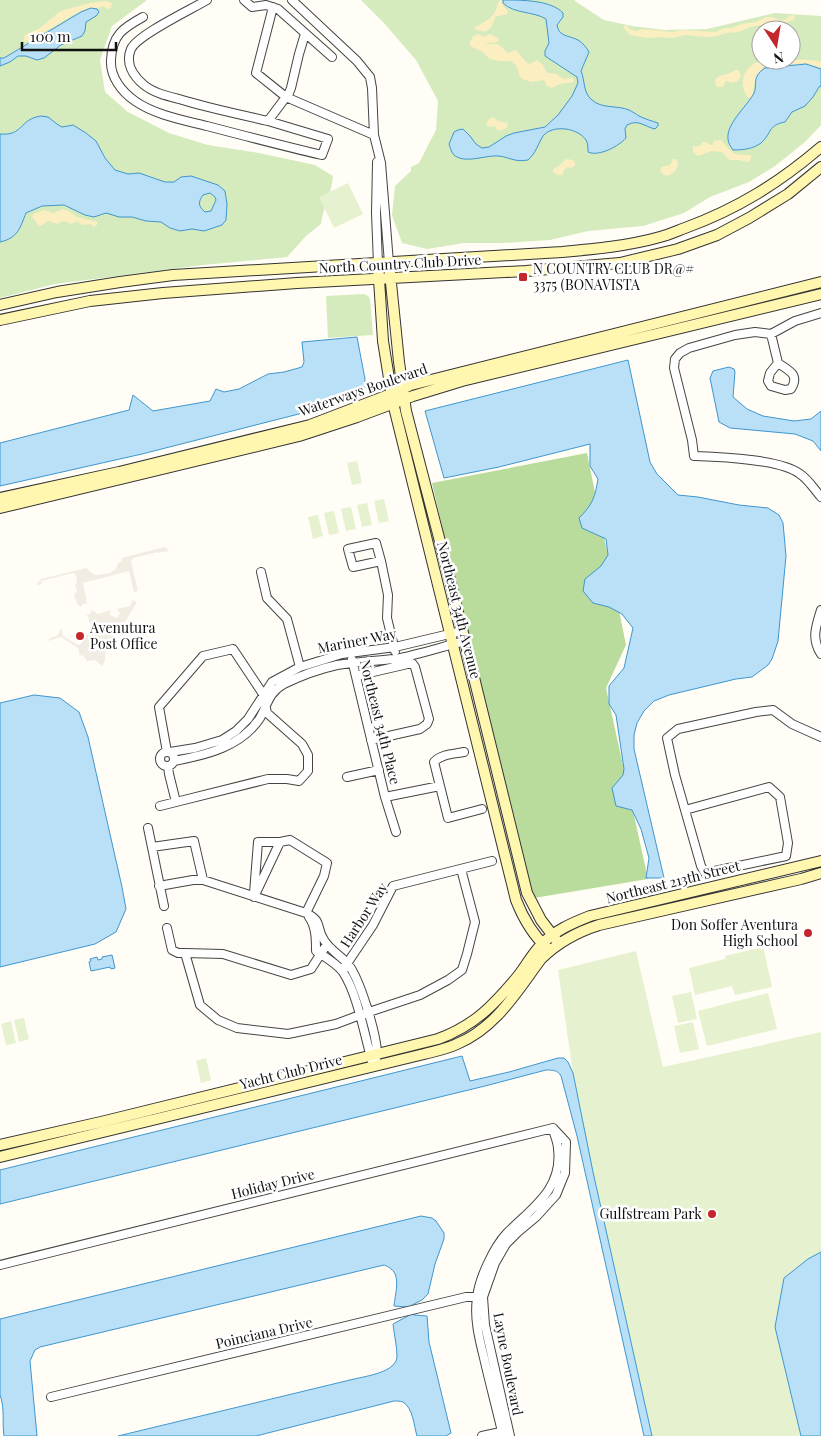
<svg xmlns="http://www.w3.org/2000/svg" width="821" height="1436" viewBox="0 0 821 1436" font-family="'Playfair Display',serif">
<style>
.green{fill:#d5ebbd;fill-rule:evenodd}
.forest{fill:#b9dc9c}
.sand{fill:#fbeec1}
.pitch{fill:#e6f2cf}
.plaza{fill:#f1ede2}
.water{fill:#b9e0f7;stroke:#3f96cf;fill-rule:evenodd}
.lines{fill:none;stroke-linecap:round;stroke-linejoin:round}
.street-casing{stroke:#444;stroke-width:10}
.secondary-casing{stroke:#333;stroke-width:12}
.street{stroke:#fff;stroke-width:8}
.secondary{stroke:#fff6b0;stroke-width:10}
.poi-dot{fill:#c4262e;stroke:#fff;stroke-width:2}
.labels{text-anchor:middle;stroke-width:5;stroke-linejoin:round;paint-order:stroke}
.street-label{font-size:14px;fill:#111;stroke:#fff}
.poi-label{font-size:14px;fill:#111;stroke:#fff;text-anchor:start}
</style>
<rect width="100%" height="100%" fill="#fffdf5"/>
<path class="green" d="M0 0H147L112 26 100 60 105 92 128 112 169 133 208 145 259 153 315 165 333 176C332 192 323 207 321 224L307 235 287 257 203 265 55 284 0 298Z
M361 0H575V1L604 20 632 26 664 30 707 29 775 13 821 16V125L805 142 775 166 749 182 710 197 684 213 643 226 588 231 550 240 503 243H464L427 249 402 243 392 215 395 186 411 171V167L419 163 436 130 438 101 416 60 383 22ZM761 30H791V60H761Z
M364 294 368 296 370 299 373 335 328 338 326 296Z"/>
<path class="forest" d="M587 453 626 645 606 688 648 879 534 898 524 881 432 483Z"/>
<path class="sand" d="M500 0H502L503 6 508 11 507 14 495 17C492 29 487 36 474 28 481 23 490 21 495 12 497 8 497 4 500 0Z
M105 1 112 3 111 8 108 9 103 6 97 8H88L73 15 33 39 26 42 23 41 25 35 40 28 59 12 64 10 90 3Z
M791 15H794L795 18 793 20 782 24 754 26 738 32 725 33 718 36 706 37 685 35 673 38 658 37 648 38 630 35 623 27 626 25 631 30 636 31 643 29 672 32 682 30 715 32 725 28H732L741 24 756 22 766 17H772L780 20H784Z
M479 34 483 37 490 34 498 38V42L487 43 486 44H498L508 53 516 50 527 63 530 64 537 60 542 64 547 73 557 74 563 79 573 78 574 82 560 84 551 88 547 86 544 80 532 82 522 79 520 77 516 65 510 61H500L490 59 485 55 483 52 470 46V42L473 36Z
M789 60C800 60 810 59 821 62V68L807 63 764 67C754 75 755 84 752 96L748 98C746 95 744 91 743 87 741 73 751 61 765 61 774 61 781 62 789 60Z
M735 70H738L740 73 741 76 738 81 732 83 726 81 723 87H717L715 83 716 78C724 73 727 76 735 70Z
M493 117 498 121 508 123 507 128 499 131 496 129 495 126C492 126 487 129 486 123L489 119Z
M721 140C733 154 732 155 751 155V158L749 162 738 160H729L722 152 712 151 698 156 693 152V146H700L702 142H706L710 145H712L714 141Z
M566 159 573 160 575 163V166L571 168 566 167 562 175H558L553 172V169L559 166Z
M673 159H676L678 162C678 171 667 182 660 171L661 167 670 165Z
M63 209 69 211 77 217 97 222V225L94 227 91 224 82 225 77 221 71 224 64 221 57 224 49 221 40 226 38 225 32 217 33 214 44 210 53 213Z"/>
<path class="pitch" d="M348 183 363 214 334 228 319 197Z
M357 461 362 483 352 485 347 463Z
M384 499 389 521 379 523 374 501Z
M367 503 372 525 362 527 357 505Z
M351 507 356 529 346 531 341 509Z
M334 511 339 533 329 535 324 513Z
M318 515 323 536 313 539 308 517Z
M759 948 764 950 772 987 735 995 732 986 695 995 689 968 725 959V956Z
M636 951 663 1067 821 1032V1436H652L593 1172 573 1073 558 970Z
M691 992 697 1019 678 1023 672 996Z
M768 993 777 1029 707 1046 698 1011Z
M24 1018 29 1039 19 1042 14 1020Z
M11 1021 16 1043 6 1045 1 1024Z
M693 1022 699 1049 680 1053 674 1026Z
M206 1058 211 1080 201 1083 196 1061Z"/>
<path class="plaza" d="M164 547 167 548 168 551 158 553V552L133 558 131 561 138 591 134 592 129 571 83 583 87 603 83 604 81 607 77 604 74 594 77 592 75 585 77 582 76 575 73 573 41 581 42 584 40 585H38L37 584 41 579 86 568 92 573 96 575 110 573 116 569 118 563 122 561V558Z
M133 600 137 602 115 638 125 645 115 644 110 647 105 654V661L102 666 95 660 87 661 83 655 80 656 78 648 61 637 48 641 49 639 58 635 61 628 63 636 78 645 81 644 91 628 88 616 86 615 90 614 92 610 98 614 111 610 110 615 117 618 120 613 117 609 130 606Z"/>
<path class="water" d="M503 0C522 0 551 0 563 13V17L557 25C559 37 568 35 578 40 583 43 586 47 589 52L581 71C585 80 583 93 592 100 602 109 617 105 629 110 633 112 636 114 639 116 645 119 652 121 658 123V126L655 129C643 126 639 119 627 125L625 129 626 138C619 146 599 157 588 152 588 148 588 143 586 140 578 128 553 124 543 136 538 144 536 153 528 160 512 163 508 155 493 156 482 157 466 162 457 157 452 155 451 150 449 144L454 132 458 130 463 129 470 136 476 144 482 148 489 147 506 136 514 133 545 127 558 115 572 96 578 83 577 77 545 56V51L549 43 546 19C533 11 514 14 503 3Z
M91 8 97 9 99 12 96 16 86 22 85 31 82 36 61 45 44 58 37 60 26 56H18L10 62 0 66V58H4L81 12Z
M806 64 821 69V86L819 87 813 97 805 106 792 112 785 122C768 125 772 133 761 143 753 149 743 150 733 150 731 147 728 143 728 139 726 124 746 107 753 95 759 85 750 78 765 68Z
M41 116 48 117 57 124 62 127 73 125 86 133 96 141 105 158 115 170 128 174 139 173 165 182H174L181 177 191 176 218 185 225 191 227 204 226 220 222 225 204 231 192 229 180 231 170 228 161 222 146 221 132 217H119L106 213 94 217 85 215 64 205 42 206 26 213C20 228 18 238 0 242V134C24 136 19 119 41 116ZM210 193 215 197 216 200 211 211 205 212C198 206 198 202 203 195Z
M357 337 365 379 364 388 356 396 338 404 142 454 0 486V443L129 410 133 395 153 411 210 401 216 389 224 392 239 389 268 374 284 372 302 367 304 362 302 342Z
M628 360 650 462 657 474 678 495 698 497 739 505 768 508 779 515 783 523 786 556 778 641 772 659 768 665 752 677 736 679 669 695 654 701 644 711 637 723 634 735V749L664 878H646L649 858 641 829 632 810 616 806 612 788 623 775 624 769 616 715 609 704V686L624 668 633 628 622 614 609 607 593 603 583 591 585 579 601 566 608 555 606 539 582 528 579 518C593 504 595 497 598 479L590 466V444L499 467 444 478 425 411Z
M729 367 734 369 735 372 733 397 747 409 763 416 794 421 811 419 821 411V451L813 441 795 434 730 428 719 422 710 378 713 371Z
M34 695 60 698 79 712 88 737 122 887 126 909 116 932 95 944 0 967V703Z
M112 955 115 968 111 969 110 967 91 971 89 962 91 961 90 959 97 957 98 960 102 959V957Z
M462 1056 470 1081 509 1072 558 1058H564L568 1062 573 1073 593 1172 652 1436H644L577 1136 561 1076C558 1070 552 1070 546 1070L485 1086 0 1204V1170Z
M421 1216 432 1218 436 1221 444 1233V1239L435 1264 428 1294 422 1300 412 1305 414 1315 427 1316 429 1342 451 1433 446 1436H417C414 1426 413 1408 403 1402 400 1401 397 1401 394 1401L256 1436H118L354 1379C367 1376 397 1372 397 1356 397 1346 394 1334 393 1324L408 1316 407 1307 394 1306C395 1295 401 1276 391 1269 391 1268 384 1265 384 1265L40 1347 35 1350 30 1361 37 1436H4C2 1423 5 1408 0 1395V1319Z
M821 1252V1436H801L775 1327 784 1278 808 1259Z"/>
<g class="lines">
<g class="street-casing">
<path id="street" d="M207 0C192 9 137 35 131 49 125 63 133 76 144 85 154 93 167 96 179 99 208 108 238 114 268 121L286 97 374 135 381 163 389 263
M244 0 252 7 266 5 278 9 332 57
M292 0 357 61 370 77 372 88 374 135
M273 7 256 73 286 97
M143 17C123 28 112 35 111 60 110 77 122 92 135 101 155 115 183 120 207 126 245 136 283 146 322 155L328 139 268 121
M287 98 291 88 299 54 305 34
M377 162 376 213 378 264
M821 313 795 321 771 334 755 332 735 335 689 348 680 353 675 359 674 368 692 440 694 456C720 457 781 459 800 474 808 479 814 489 821 497
M771 334 778 363
M778 363C789 371 800 374 791 389L785 390 771 386 768 381 770 373Z
M376 543 381 561 353 567 348 549Z
M381 561 388 595 387 618 395 651
M261 572 267 598 287 619 300 667
M821 610C816 626 811 639 821 654
M352 660 385 797 396 832
M356 676 412 663 415 667 429 719 427 724 420 729 371 740
M167 752 159 707 203 656 233 649 263 694 267 713 302 744 308 755V771L299 781 287 779H268L176 802 169 774 168 766
M170 752 195 748 222 740 236 731 248 719 272 682 300 667 342 654 395 647 462 631
M464 752C454 754 441 754 434 762L448 818 482 809
M160 759a7 7 0 1 1 14 0a7 7 0 1 1-14 0Z
M174 761C206 755 241 747 260 718 268 704 268 693 284 684 300 676 319 669 337 665 356 662 375 661 394 659 418 655 441 647 465 641
M347 777 379 770
M385 797 440 786
M160 806 176 802
M685 810 769 787 780 797 788 843 786 856 705 873 701 866 675 775 667 738 678 729 756 712 773 710 792 724 821 737
M148 828 164 906
M152 847 194 841 203 880
M159 886 193 880H203L306 913C324 922 315 927 324 940 330 950 341 956 348 964 360 979 376 1033 377 1052 377 1056 375 1062 374 1066
M254 893 258 842H280
M254 897 280 842 290 840 327 863 324 876 306 913
M309 917C316 927 316 939 316 951 324 956 338 965 343 972 358 995 364 1034 372 1061
M167 928 172 950 178 953H185
M327 944 311 969 291 975 223 954 185 953 200 1005 218 1020 237 1028 288 1034 336 1024 360 1015 420 995 448 980 462 970 467 954 475 922 461 869
M342 971 373 925 393 886 492 861
M0 1265 553 1128
M51 1397 466 1297H483
M482 1436 505 1431
M503 1436C497 1410 490 1384 484 1358 479 1338 474 1318 477 1298 479 1278 494 1247 507 1233 532 1208 563 1189 558 1149 558 1143 555 1136 553 1130
M510 1436 485 1325 483 1297 495 1263 506 1244 518 1232 536 1217 556 1195 565 1173 566 1142 553 1128"/>
</g>
<g class="secondary-casing">
<path id="secondary" d="M378 264 383 341 393 403 516 900C523 918 533 935 547 948
M390 273 399 362 406 411 449 576 527 893 541 920 557 941
M0 305 57 292 120 282 173 275 562 252C595 249 628 246 660 237 668 235 677 231 685 228 737 209 779 183 821 147
M0 320 90 301 163 293 297 283 526 271 620 263 678 249 717 235 749 218 788 194 821 167
M0 498 119 472 310 425 391 394 411 385 821 282
M0 508 299 436 357 417 413 396 462 381 821 294
M0 1145 101 1122 438 1039C474 1026 494 1005 518 976 526 966 532 954 541 945 554 931 572 923 590 916L821 861
M0 1157 424 1054C435 1051 447 1049 457 1044 496 1028 517 991 541 959 557 943 577 932 599 925L801 879 821 873"/>
</g>
<use href="#street" class="street"/>
<use href="#secondary" class="secondary"/>
</g>
<g class="poi-dot">
<rect x="518" y="272" width="10" height="10" rx="2.5"/>
<circle cx="80" cy="636" r="5"/>
<circle cx="808" cy="933" r="5"/>
<circle cx="712" cy="1214" r="5"/>
</g>
<g class="labels">
<g class="street-label">
<text transform="translate(400 264) rotate(-3)" y="5">North Country Club Drive</text>
<text transform="translate(363 390) rotate(-19)" y="5">Waterways Boulevard</text>
<text transform="translate(459 610) rotate(76)" y="5">Northeast 34th Avenue</text>
<text transform="translate(357 641) rotate(-11)" y="5">Mariner Way</text>
<text transform="translate(380 722) rotate(76)" y="5">Northeast 34th Place</text>
<text transform="translate(673 882) rotate(-14)" y="5">Northeast 213th Street</text>
<text transform="translate(364 915) rotate(-57)" y="5">Harbor Way</text>
<text transform="translate(291 1072) rotate(-14)" y="5">Yacht Club Drive</text>
<text transform="translate(273 1184) rotate(-14)" y="5">Holiday Drive</text>
<text transform="translate(264 1333) rotate(-13)" y="5">Poinciana Drive</text>
<text transform="translate(508 1364) rotate(79)" y="5">Layne Boulevard</text>
</g>
<g class="poi-label">
<text x="533" y="274">N COUNTRY CLUB DR@#<tspan x="533" dy="16">3375 (BONAVISTA</tspan></text>
<text x="90" y="633">Avenutura<tspan x="90" dy="16">Post Office</tspan></text>
<text x="798" y="930" text-anchor="end">Don Soffer Aventura<tspan x="798" dy="16">High School</tspan></text>
<text x="702" y="1219" text-anchor="end">Gulfstream Park</text>
</g>
</g>
<g transform="translate(776 45) rotate(168)"><circle r="24" fill="#ffffff" stroke="#a0a0a0"/>
<path d="M0-4L9 19L0 12L-9 19Z" fill="#c4262e"/>
<text y="-8" font-size="14" font-weight="bold" text-anchor="middle" fill="#111111">N</text>
</g>
<path d="M22 42v8h94v-8" fill="none" stroke="#111111" stroke-width="2.5"/>
<text x="30" y="42" font-size="15" fill="#111111" stroke="#ffffff" stroke-width="4" paint-order="stroke">100 m</text>
</svg>
